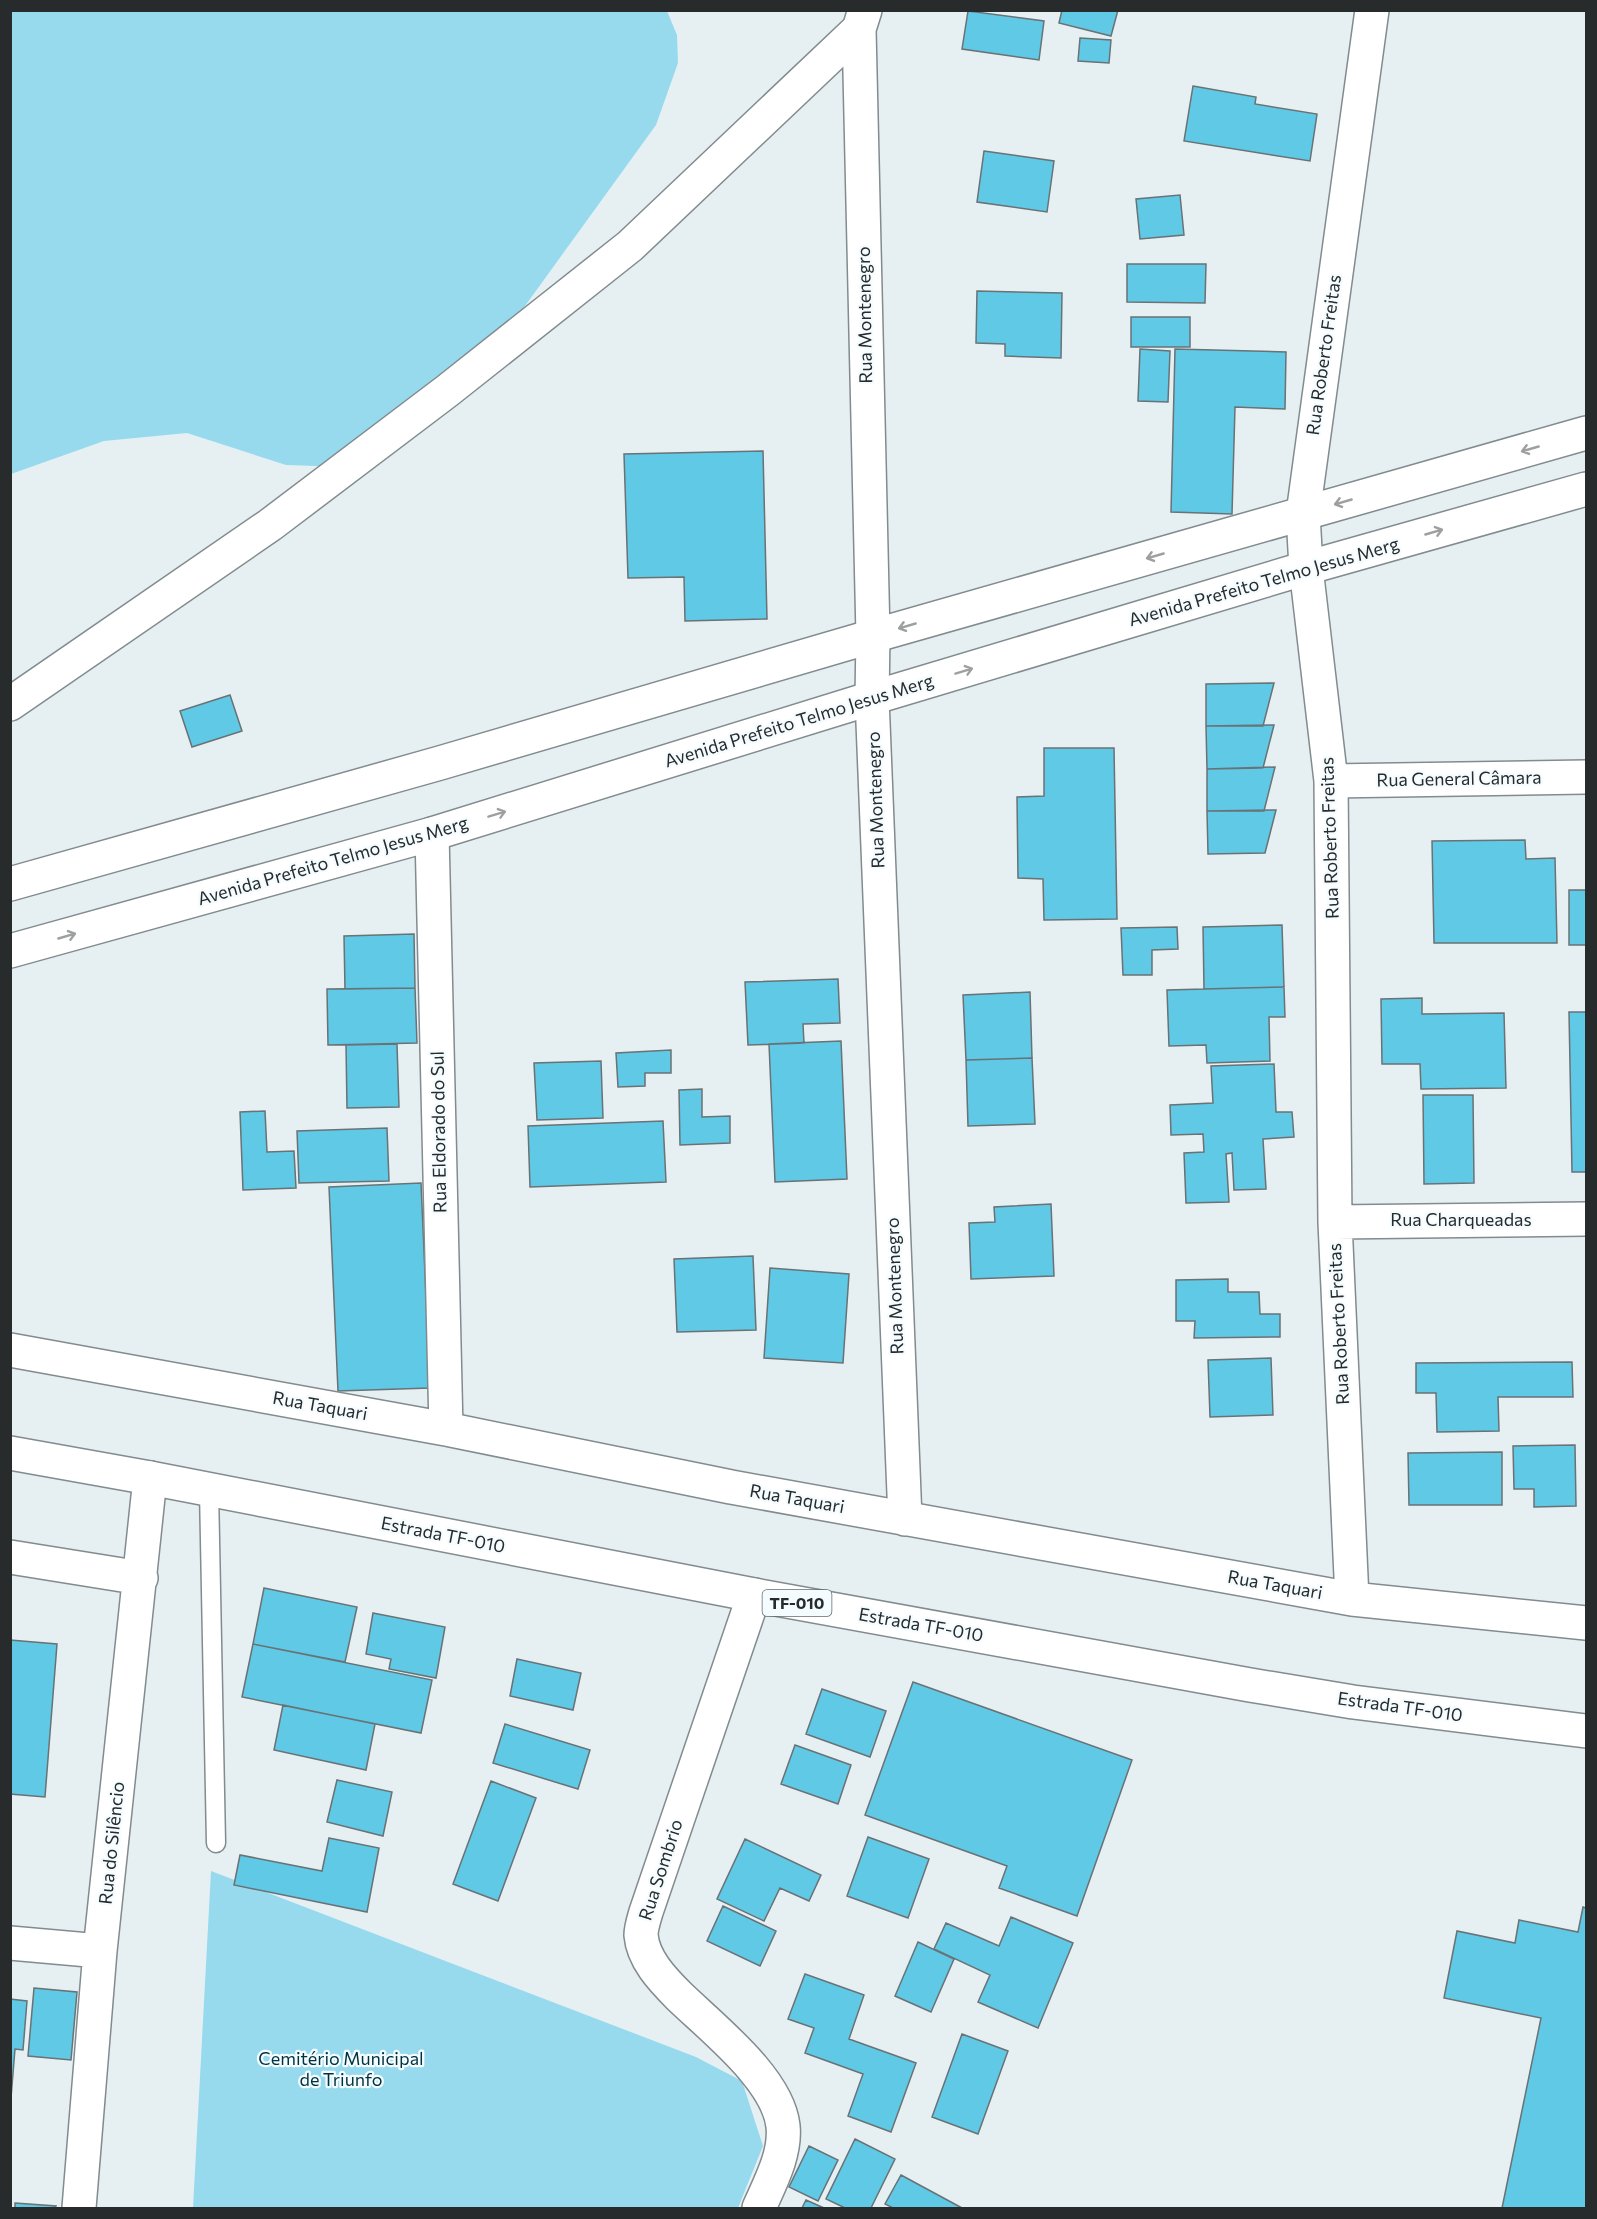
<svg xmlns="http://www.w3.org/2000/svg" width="1597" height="2219" viewBox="0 0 1597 2219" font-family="Commissioner,sans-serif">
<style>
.green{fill:#97daee}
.building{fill:#5fc9e6;stroke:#697275;stroke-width:1.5}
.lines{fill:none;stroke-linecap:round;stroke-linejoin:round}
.service-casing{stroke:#828b8e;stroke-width:21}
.minor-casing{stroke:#828b8e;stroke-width:36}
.tertiary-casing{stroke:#828b8e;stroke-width:36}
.secondary-casing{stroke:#828b8e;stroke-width:36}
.primary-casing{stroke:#828b8e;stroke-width:36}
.service{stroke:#fff;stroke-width:18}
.minor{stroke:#fff;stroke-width:33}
.tertiary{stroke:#fff;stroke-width:33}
.secondary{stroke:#fff;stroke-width:33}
.primary{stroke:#fff;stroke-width:33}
.oneway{stroke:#9ea0a0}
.labels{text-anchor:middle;stroke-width:4.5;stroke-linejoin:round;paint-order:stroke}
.shield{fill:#f4fcff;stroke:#656a6b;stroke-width:1.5}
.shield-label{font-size:16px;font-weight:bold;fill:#282b2c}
.street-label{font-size:18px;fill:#282b2c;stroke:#f4fcff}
.park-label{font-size:18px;fill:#00323e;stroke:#f4fcff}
</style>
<rect width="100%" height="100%" fill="#e6f0f3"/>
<path class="green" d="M11 11H667L677 35 678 63 656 125 454 404 346 467 286 465 187 433 104 441 11 474Z
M211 1871 696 2057 742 2081 763 2146 738 2208H193Z"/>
<path class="building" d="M1062 10H1118L1111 36 1059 23Z
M968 11 1044 21 1039 60 962 49Z
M1080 38 1111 40 1109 63 1078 61Z
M1193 86 1256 97 1255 104 1317 114 1310 161 1184 141Z
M984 151 1054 161 1047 212 977 202Z
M1180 195 1184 235 1140 239 1136 199Z
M1127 264H1206L1205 303 1127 302Z
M977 291 1062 293 1061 358 1005 356V344L976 343Z
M1131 317H1190V347H1131Z
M1140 349 1170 351 1168 402 1138 401Z
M1175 349 1286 352 1285 409 1235 407 1232 514 1171 512Z
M763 451 767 619 685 621 684 577 628 578 624 454Z
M1274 683 1263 726H1206V684Z
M230 695 242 731 192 747 180 711Z
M1274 725 1263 768 1207 769 1206 726Z
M1044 748H1114L1117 919 1044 920 1043 879 1018 878 1017 797 1044 796Z
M1275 767 1264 811H1207V769Z
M1276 810 1265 853 1208 854 1207 811Z
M1525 840 1526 859 1555 858 1557 943H1434L1432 841Z
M1569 890H1586V945H1569Z
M1282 925 1284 987 1204 989 1203 927Z
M1177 927 1178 949 1152 950V975H1123L1121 928Z
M414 934 415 988 345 989 344 936Z
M838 979 840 1023 803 1024 804 1043 748 1045 745 982Z
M1284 987 1285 1017H1269L1270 1061 1207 1063 1206 1045 1169 1046 1167 990Z
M415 988 417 1043 328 1045 327 989Z
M1030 992 1032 1058 966 1060 963 995Z
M1422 998V1014L1504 1013 1506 1088 1421 1089 1420 1064H1382L1381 999Z
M1569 1012H1586V1172H1572Z
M841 1041 847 1179 775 1182 769 1044Z
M397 1044 399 1107 347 1108 346 1045Z
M671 1050V1073H645V1086L618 1087 616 1053Z
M1032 1058 1035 1124 968 1126 966 1060Z
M601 1061 603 1118 537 1120 534 1063Z
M1274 1064 1276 1112H1292L1294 1137 1263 1139 1266 1189 1234 1190 1232 1153 1226 1154 1229 1202 1186 1203 1184 1153 1204 1152 1203 1134 1171 1135 1170 1105 1213 1103 1211 1066Z
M702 1089V1117L730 1116V1143L680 1145 679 1090Z
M1423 1095H1473L1474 1183 1424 1184Z
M265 1111 267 1152 294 1151 296 1188 243 1190 240 1112Z
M663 1121 666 1182 530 1187 528 1126Z
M387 1128 389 1181 299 1183 297 1131Z
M421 1183 430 1388 338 1391 329 1187Z
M1051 1204 1054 1276 971 1279 969 1223 995 1222 994 1207Z
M753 1256 756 1330 677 1332 674 1259Z
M770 1268 849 1274 843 1363 764 1358Z
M1228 1279V1292H1259L1260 1314H1280V1337L1194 1338 1195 1321H1176V1280Z
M1271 1358 1273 1415 1210 1417 1208 1360Z
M1572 1362 1573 1397H1498L1499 1431 1437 1432 1436 1393H1416V1363Z
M1575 1445 1576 1506 1534 1507V1489H1514L1513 1446Z
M1502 1452V1505H1409L1408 1453Z
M264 1588 357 1607 345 1662 253 1644Z
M373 1613 445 1627 436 1678 389 1669 391 1659 366 1654Z
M10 1640 57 1644 45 1797 10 1794Z
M253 1644 432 1680 421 1733 242 1697Z
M517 1659 581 1673 573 1710 510 1696Z
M913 1682 1132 1760 1077 1916 999 1888 1007 1866 865 1815Z
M822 1689 886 1711 870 1757 806 1734Z
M283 1705 375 1724 366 1770 274 1750Z
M505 1724 590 1750 578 1789 493 1763Z
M795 1745 851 1765 838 1804 781 1784Z
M337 1780 392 1792 383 1836 327 1822Z
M491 1781 536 1798 498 1901 453 1884Z
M868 1837 929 1859 908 1918 847 1896Z
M329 1838 379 1848 367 1912 234 1885 240 1855 322 1871Z
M745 1839 821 1875 809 1901 780 1888 764 1921 717 1899Z
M723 1906 776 1931 760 1966 707 1941Z
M1583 1907 1586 1908V2208H1502L1541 2018 1444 1998 1457 1931 1515 1943 1519 1920 1578 1932Z
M1011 1917 1073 1943 1038 2028 978 2002 990 1975 934 1949 946 1923 999 1946Z
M918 1942 954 1959 931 2012 895 1996Z
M805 1974 864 1995 849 2039 916 2063 891 2132 848 2116 863 2074 805 2053 814 2028 788 2019Z
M34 1988 77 1992 71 2060 28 2056Z
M10 1999 27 2001 23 2050 15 2049 10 2110Z
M962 2034 1008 2051 978 2134 932 2117Z
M855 2139 895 2159 871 2208H845L826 2199Z
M809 2146 838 2160 818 2201 789 2187Z
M901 2175 962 2208H893L885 2204Z
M806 2200 824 2208H802Z
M15 2203 56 2206 55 2208H15Z"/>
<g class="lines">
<g class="service-casing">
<path id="service" d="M209 1490 216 1843"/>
</g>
<g class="minor-casing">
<path id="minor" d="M865 10 859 29 873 636 872 698 905 1519
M1306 568 1331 781 1335 1222 1352 1599
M10 704 270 525 447 391 630 246 859 29
M1331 781 1586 777
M432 834 446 1429
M1335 1222 1586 1219
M10 1350 446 1429 731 1487 1352 1599 1586 1623
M10 1557 141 1578
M754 1595 646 1912C644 1919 641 1928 641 1935 643 1959 662 1979 679 1996 712 2028 778 2079 783 2126 786 2154 770 2183 759 2208
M10 1943 100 1951
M79 2208 100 1951 150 1478"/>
</g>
<g class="tertiary-casing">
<path id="tertiary" d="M1306 568 1303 514 1372 10"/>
</g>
<g class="secondary-casing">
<path id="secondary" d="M10 884 440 763 873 636 1586 433
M10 951 432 834 872 698 1306 568 1586 489"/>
</g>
<g class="primary-casing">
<path id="primary" d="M10 1453 150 1478 754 1595 1250 1685 1353 1702 1586 1731"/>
</g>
<use href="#service" class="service"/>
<use href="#minor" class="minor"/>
<use href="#tertiary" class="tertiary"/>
<use href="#secondary" class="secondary"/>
<use href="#primary" class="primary"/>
</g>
<defs><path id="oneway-shaft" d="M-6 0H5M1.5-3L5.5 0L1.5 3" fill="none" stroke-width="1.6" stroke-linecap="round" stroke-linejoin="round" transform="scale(1.5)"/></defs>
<g class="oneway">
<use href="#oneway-shaft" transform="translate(1530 449) rotate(164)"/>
<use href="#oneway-shaft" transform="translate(1343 502) rotate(164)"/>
<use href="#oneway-shaft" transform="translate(1434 532) rotate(-16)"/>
<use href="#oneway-shaft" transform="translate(1155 556) rotate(164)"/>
<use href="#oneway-shaft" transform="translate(907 626) rotate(164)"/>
<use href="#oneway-shaft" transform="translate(964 671) rotate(-17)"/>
<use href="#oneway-shaft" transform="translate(497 814) rotate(-17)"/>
<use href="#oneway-shaft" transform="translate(67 936) rotate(-16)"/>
</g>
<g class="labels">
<rect class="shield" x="762.5" y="1590" width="69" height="26" rx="4.5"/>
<g class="shield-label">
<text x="797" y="1609">TF-010</text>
</g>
<g class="street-label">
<text transform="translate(865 315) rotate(-91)" y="6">Rua Montenegro</text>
<text transform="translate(1324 355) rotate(-82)" y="6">Rua Roberto Freitas</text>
<text transform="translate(1264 582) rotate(-16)" y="6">Avenida Prefeito Telmo Jesus Merg</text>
<text transform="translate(799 721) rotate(-17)" y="6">Avenida Prefeito Telmo Jesus Merg</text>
<text transform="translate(1459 779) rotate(-1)" y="6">Rua General Câmara</text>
<text transform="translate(876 800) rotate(-92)" y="6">Rua Montenegro</text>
<text transform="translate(1330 838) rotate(-92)" y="6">Rua Roberto Freitas</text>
<text transform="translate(333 861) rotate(-16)" y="6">Avenida Prefeito Telmo Jesus Merg</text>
<text transform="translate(439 1132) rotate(-91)" y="6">Rua Eldorado do Sul</text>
<text x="1461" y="1226">Rua Charqueadas</text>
<text transform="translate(895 1286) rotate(-92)" y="6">Rua Montenegro</text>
<text transform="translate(1339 1324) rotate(-93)" y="6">Rua Roberto Freitas</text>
<text transform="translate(320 1406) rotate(10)" y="6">Rua Taquari</text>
<text transform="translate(797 1499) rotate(10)" y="6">Rua Taquari</text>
<text transform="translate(443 1535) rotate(11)" y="6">Estrada TF-010</text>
<text transform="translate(1275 1585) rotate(10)" y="6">Rua Taquari</text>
<text transform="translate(921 1625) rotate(10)" y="6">Estrada TF-010</text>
<text transform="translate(1400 1707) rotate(8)" y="6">Estrada TF-010</text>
<text transform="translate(112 1843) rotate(-84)" y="6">Rua do Silêncio</text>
<text transform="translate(661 1870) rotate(-72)" y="6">Rua Sombrio</text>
</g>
<g class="park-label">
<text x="341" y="2065">Cemitério Municipal<tspan x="341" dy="21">de Triunfo</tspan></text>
</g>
</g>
<rect width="1597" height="2219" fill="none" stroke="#282b2c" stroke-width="24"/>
</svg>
